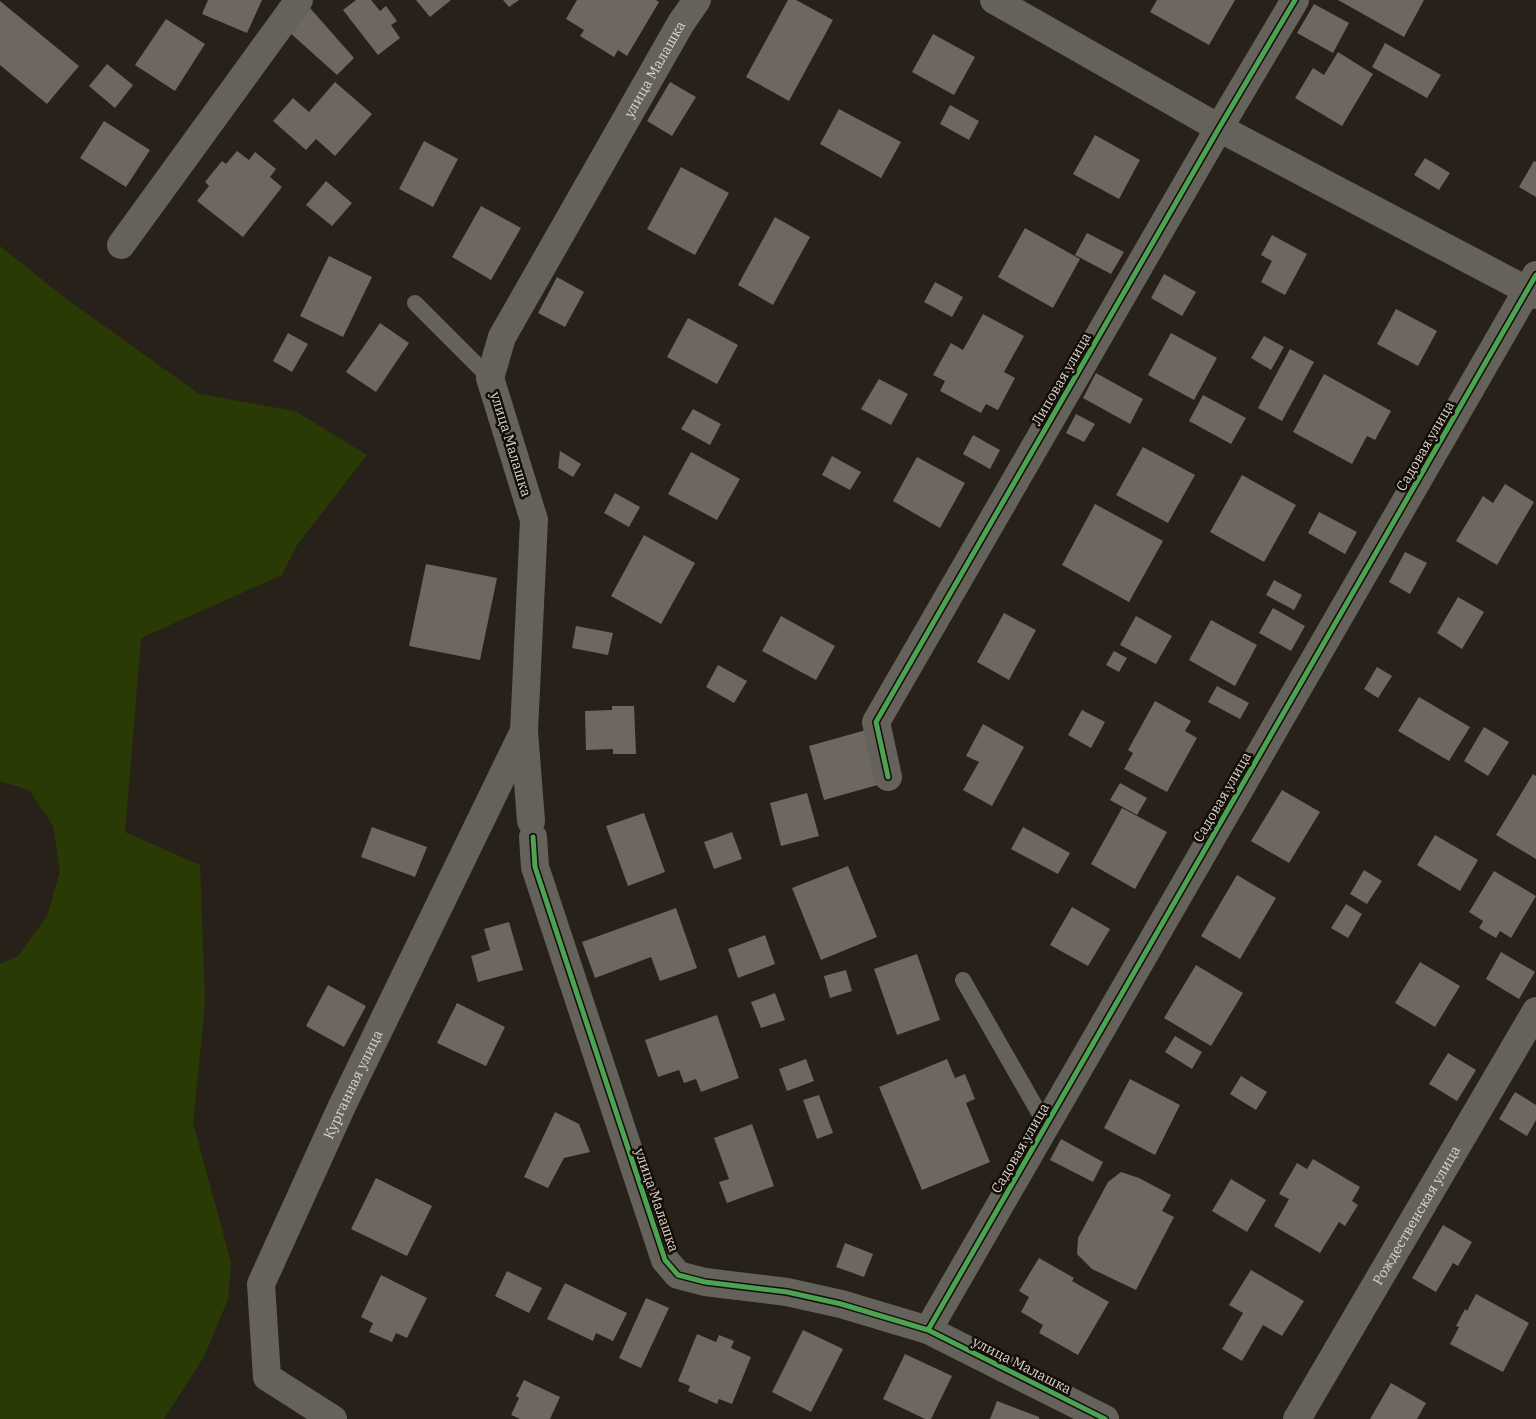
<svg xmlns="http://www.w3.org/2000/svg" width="1536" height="1419" viewBox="0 0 1536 1419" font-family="'IBM Plex Serif',serif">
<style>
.green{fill:#2a3a04}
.building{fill:#6d6760}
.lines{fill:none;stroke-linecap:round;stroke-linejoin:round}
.service{stroke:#65615b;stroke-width:16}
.minor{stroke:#65615b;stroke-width:28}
.cycleway-casing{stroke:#120d07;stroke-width:8}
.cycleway{stroke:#4ca352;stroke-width:5}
.labels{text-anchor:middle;stroke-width:5;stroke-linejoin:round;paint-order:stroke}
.street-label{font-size:14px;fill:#ddd6cd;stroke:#120d07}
</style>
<rect width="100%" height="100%" fill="#27211a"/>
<path class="green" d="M0 246 68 300 199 394 295 411 367 455 297 545 282 575 141 638 125 832 200 865 205 1005 193 1123 231 1262 228 1299 205 1355 164 1419H0V964L18 956 47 916 60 871 53 826 29 790 0 781Z"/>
<path class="building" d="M208 0H262L247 33 202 14Z
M356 0H371L380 11 386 6 397 21 391 25 400 38 378 55 343 10Z
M416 0H451L430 17Z
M503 0H519L509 7Z
M577 0H656L659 2 627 56 618 50 614 57 580 36 584 30 566 19Z
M788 0H796L833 20 789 101 746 77Z
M1157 0H1235L1209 45 1150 12Z
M1338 0H1424L1404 37Z
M0 1 79 66 47 104 0 65Z
M1314 4 1349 23 1333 53 1297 33Z
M310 8 354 58 337 75 288 31Z
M166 19 205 44 175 91 135 65Z
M933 34 975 57 954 95 912 72Z
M1385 43 1441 75 1427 98 1372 67Z
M1338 52 1373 74 1342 126 1295 98 1313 68 1324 75Z
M107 64 133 85 115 108 89 86Z
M335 82 372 114 335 156 316 139 306 150 273 121 293 98 309 112Z
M670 82 696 97 672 136 647 121Z
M950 105 979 121 969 140 940 124Z
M839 109 901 142 881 178 820 144Z
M104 121 150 150 126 187 80 158Z
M1095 135 1140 160 1119 199 1073 174Z
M424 141 458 159 433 207 399 189Z
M237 151 249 160 255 152 276 169 270 177 282 187 243 237 197 201 209 186 205 182 222 161 226 164Z
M1425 158 1450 173 1439 190 1414 175Z
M1534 161 1536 162V197L1519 187Z
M681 167 729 193 695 255 647 229Z
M326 181 352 203 332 226 306 205Z
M481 206 521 228 491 280 452 257Z
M775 217 810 237 773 305 738 285Z
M1025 228 1080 259 1053 308 998 277Z
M1087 233 1124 252 1111 274 1075 255Z
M1272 235 1307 254 1285 295 1261 282 1272 261 1261 255Z
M329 256 372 277 343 337 300 316Z
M1164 274 1196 292 1182 316 1151 298Z
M557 277 584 292 565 327 538 313Z
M935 282 963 297 952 317 924 302Z
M1396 309 1437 331 1418 366 1377 344Z
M983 314 1024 336 1004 372 1015 378 998 410 986 404 981 413 940 391 945 381 933 375 951 343 963 350Z
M688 318 738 345 717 384 667 357Z
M380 323 409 343 376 392 346 372Z
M288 333 308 344 292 372 273 361Z
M1171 333 1217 358 1194 400 1148 375Z
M1264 336 1284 347 1271 370 1251 358Z
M1290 349 1314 362 1282 421 1258 408Z
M1096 373 1143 399 1130 424 1083 398Z
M1324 374 1391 411 1375 440 1367 436 1352 464 1293 432Z
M879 379 908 394 891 425 861 409Z
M1203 395 1246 418 1231 444 1189 421Z
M693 409 721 424 710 445 681 429Z
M1076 414 1095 424 1084 442 1066 433Z
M973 435 1000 450 990 469 963 454Z
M1143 447 1195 475 1168 523 1116 495Z
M560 451 581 464 573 477 558 468Z
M691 452 740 479 717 520 668 494Z
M832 456 861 472 850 490 822 475Z
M917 457 965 483 940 528 893 501Z
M1242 475 1296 505 1264 562 1210 532Z
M1505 484 1534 502 1497 565 1456 541 1483 496 1493 503Z
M615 493 640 507 629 527 604 513Z
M1095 504 1163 541 1129 602 1062 565Z
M1319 512 1357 532 1345 554 1308 533Z
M644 535 695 563 661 624 611 596Z
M1405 552 1427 563 1410 594 1389 582Z
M426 564 497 578 480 660 409 646Z
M1274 580 1302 595 1294 610 1266 595Z
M1458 597 1484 612 1462 649 1437 633Z
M1273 608 1305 626 1291 651 1259 633Z
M1004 613 1036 630 1009 680 977 662Z
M781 616 835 646 816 680 762 651Z
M1136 616 1172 636 1156 664 1120 645Z
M1211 620 1257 645 1235 686 1189 660Z
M576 626 613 633 608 655 572 648Z
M1114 651 1127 658 1119 672 1106 665Z
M718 665 747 681 734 703 706 687Z
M1377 667 1392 676 1378 698 1364 689Z
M1217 686 1249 703 1240 719 1208 702Z
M1419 697 1470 727 1449 761 1398 731Z
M1155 701 1191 721 1185 731 1197 738 1167 792 1124 769 1133 753 1128 750Z
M612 706H634L636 754H613V749L586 750 585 711 612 710Z
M1082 710 1105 722 1091 748 1068 735Z
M983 724 1024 747 992 806 963 790 979 762 966 756Z
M1484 727 1509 742 1488 776 1464 761Z
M866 730 881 784 824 800 809 746Z
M1533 774 1536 776V859L1496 835Z
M1120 783 1147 798 1137 815 1110 800Z
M1282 790 1320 812 1289 863 1251 841Z
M807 793 819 836 781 846 770 803Z
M1122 808 1167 832 1135 889 1091 864Z
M644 813 665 872 628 886 606 826Z
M372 827 427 847 415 877 361 857Z
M1023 827 1070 853 1058 874 1011 849Z
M732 832 742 859 714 869 704 842Z
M1435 835 1478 860 1460 891 1417 865Z
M848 866 877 937 821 960 792 888Z
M1364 870 1382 881 1367 904 1350 894Z
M1494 871 1536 896 1511 938 1500 931 1496 938 1479 928 1483 921 1469 912Z
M1237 875 1276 898 1240 959 1201 936Z
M1346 904 1362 914 1348 938 1331 928Z
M1072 907 1110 929 1088 966 1050 945Z
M676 908 697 968 660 981 651 957 595 978 582 942Z
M509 922 523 970 478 982 471 956 490 950 484 929Z
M765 935 775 964 738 978 728 949Z
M1501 952 1535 972 1519 999 1486 979Z
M917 954 940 1020 897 1035 874 969Z
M1420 962 1460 986 1435 1027 1395 1003Z
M1196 965 1243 993 1211 1046 1164 1018Z
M846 970 852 991 830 998 824 976Z
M328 985 366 1006 344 1047 306 1026Z
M775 993 785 1020 761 1028 751 1002Z
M457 1003 505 1027 486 1066 437 1043Z
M717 1015 739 1078 701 1092 696 1079 684 1083 679 1070 658 1077 645 1040Z
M1175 1036 1202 1052 1192 1069 1165 1052Z
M1448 1053 1476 1070 1457 1101 1429 1084Z
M806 1059 814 1081 787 1091 779 1069Z
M947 1059 955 1078 965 1074 975 1099 966 1103 990 1162 922 1190 879 1087Z
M1241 1076 1267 1092 1256 1110 1230 1094Z
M1130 1079 1180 1105 1155 1155 1104 1128Z
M1515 1092 1536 1105V1120L1527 1136 1499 1119Z
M819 1095 833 1133 817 1139 803 1100Z
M555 1112 579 1124 590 1152 564 1158 548 1188 524 1177Z
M752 1124 774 1186 727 1203 719 1182 729 1179 714 1138Z
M1061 1139 1103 1162 1093 1182 1050 1160Z
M1313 1159 1360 1187 1352 1201 1358 1205 1345 1226 1339 1222 1320 1253 1274 1226 1289 1199 1279 1194 1297 1163 1307 1169Z
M1121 1172 1139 1178 1171 1195 1162 1211 1174 1217 1136 1290 1092 1269 1077 1254 1078 1238 1108 1182Z
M376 1178 432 1206 407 1256 351 1229Z
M1231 1179 1266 1200 1247 1232 1212 1211Z
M1443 1225 1472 1242 1458 1266 1453 1263 1436 1292 1412 1278Z
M845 1243 873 1254 864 1277 836 1267Z
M1039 1258 1074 1278 1072 1281 1109 1302 1078 1355 1039 1333 1043 1325 1021 1312 1029 1297 1019 1291Z
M1251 1270 1304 1301 1282 1336 1263 1325 1242 1361 1222 1349 1243 1313 1229 1305Z
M507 1271 542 1288 529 1313 495 1296Z
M381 1275 427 1298 407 1338 396 1333 392 1342 369 1332 373 1323 361 1317Z
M565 1283 627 1313 613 1341 596 1333 593 1341 547 1319Z
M1476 1294 1529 1323 1503 1372 1450 1344 1459 1327 1456 1326 1465 1309 1467 1311Z
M646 1298 669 1308 641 1368 619 1358Z
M803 1330 843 1349 811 1412 772 1392Z
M697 1334 716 1342 719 1335 734 1341 731 1348 751 1357 732 1404 719 1399 717 1404 688 1391 690 1386 678 1381Z
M905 1354 952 1376 931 1419H925L883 1399Z
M524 1380 560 1397 550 1419H520L511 1415 519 1398 516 1396Z
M1391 1383 1426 1403 1417 1419H1370Z
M997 1401 1039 1417V1419H990Z"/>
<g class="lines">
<path class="service" d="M415 303 490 378
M963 980 1046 1125"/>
<g class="minor">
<path d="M994 0 1219 128 1536 295"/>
<path d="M121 245 299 0"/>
<path d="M888 777 876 722 1219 128 1295 0"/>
<path id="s1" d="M531 821 524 731 534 520 490 378 502 337 681 23 697 0"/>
<path d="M533 837 535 867 665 1260 678 1275 705 1282 787 1292 841 1304 928 1330 1105 1419"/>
<path d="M928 1330 1536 275"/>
<path id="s2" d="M333 1419 267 1377 261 1284 342 1106 524 731"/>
<path id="s3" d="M1297 1419 1536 1011"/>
</g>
<g class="cycleway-casing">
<path id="cycleway" d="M888 777 876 722 1219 128 1295 0
M533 837 535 867 665 1260 678 1275 705 1282 787 1292 841 1304 928 1330 1105 1419
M928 1330 1536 275"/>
</g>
<use href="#cycleway" class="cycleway"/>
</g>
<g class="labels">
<g class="street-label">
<text dy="5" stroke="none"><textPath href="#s1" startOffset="801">улица Малашка</textPath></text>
<text transform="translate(1061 379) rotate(-60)" y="5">Липовая улица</text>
<text transform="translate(511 444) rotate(73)" y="5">улица Малашка</text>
<text transform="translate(1425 446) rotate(-60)" y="5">Садовая улица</text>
<text transform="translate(1222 797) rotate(-60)" y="5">Садовая улица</text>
<text dy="5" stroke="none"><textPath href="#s2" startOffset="391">Курганная улица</textPath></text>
<text transform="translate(1020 1148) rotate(-60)" y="5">Садовая улица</text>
<text transform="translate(657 1200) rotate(71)" y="5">улица Малашка</text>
<text dy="5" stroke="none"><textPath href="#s3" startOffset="236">Рождественская улица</textPath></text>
<text transform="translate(1022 1365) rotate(27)" y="5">улица Малашка</text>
</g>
</g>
</svg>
